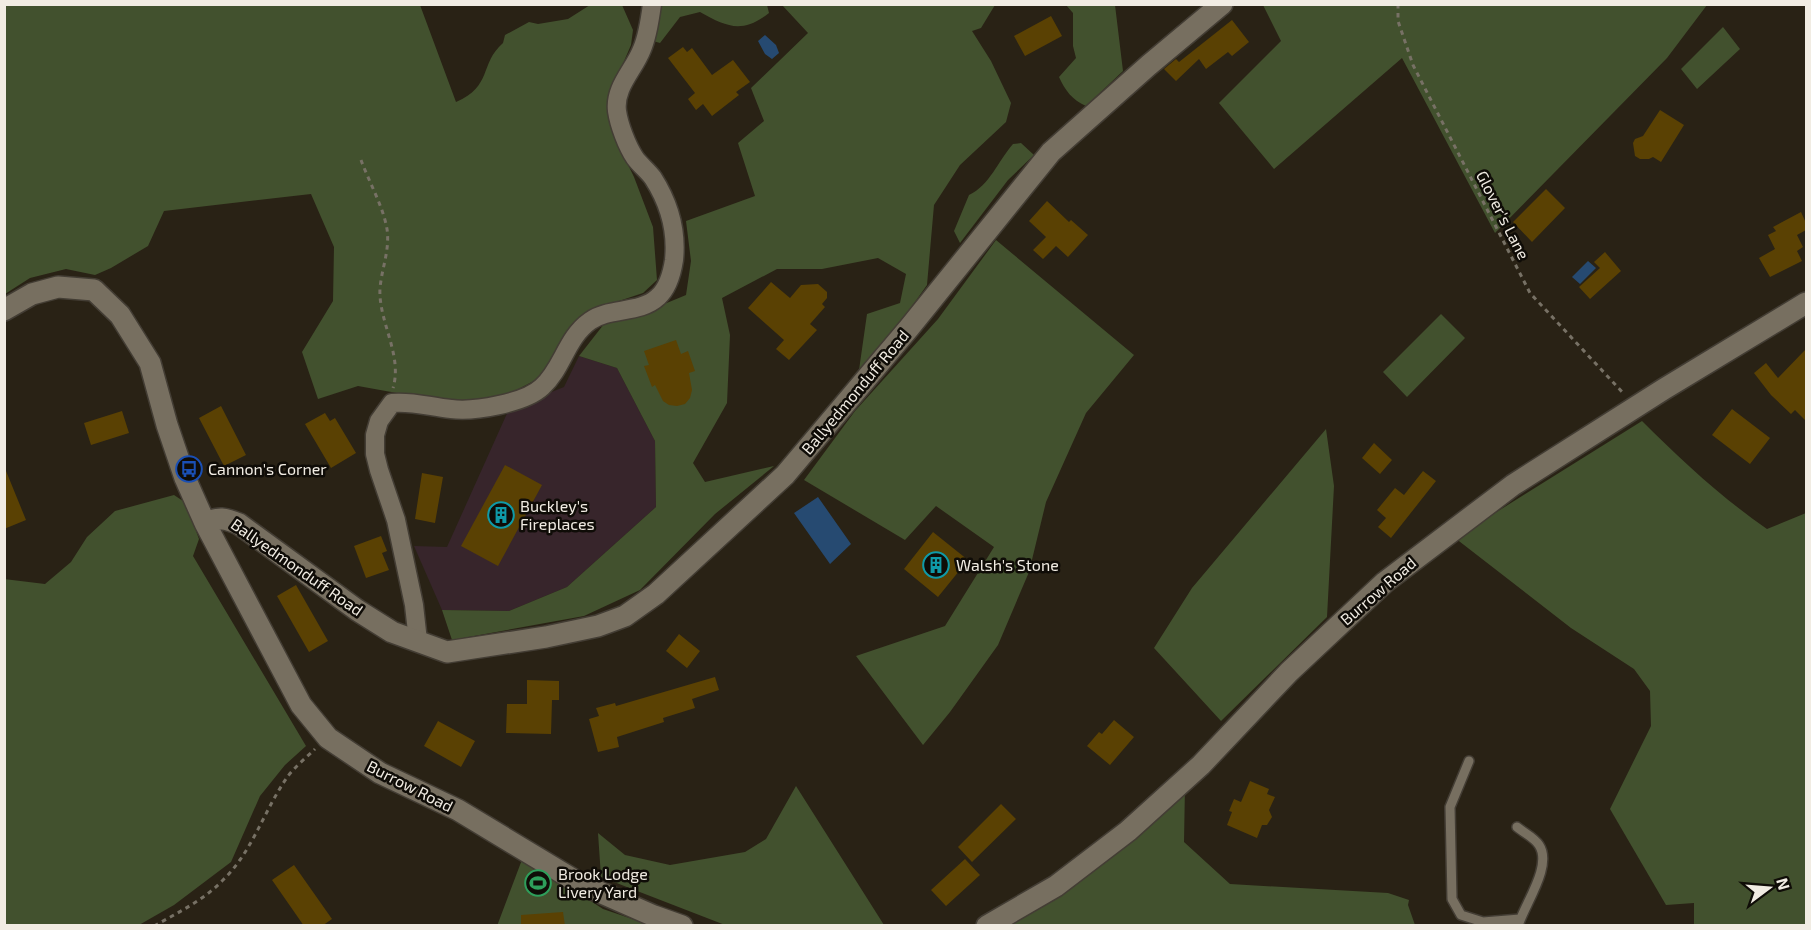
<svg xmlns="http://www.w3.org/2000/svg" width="1811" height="930" viewBox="0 0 1811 930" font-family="'Exo 2',sans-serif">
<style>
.commercial{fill:#37252b}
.green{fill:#42512e}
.water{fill:#264a71}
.building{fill:#5a4103}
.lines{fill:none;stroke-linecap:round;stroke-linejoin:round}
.service-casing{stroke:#433d34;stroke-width:12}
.minor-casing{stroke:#433d34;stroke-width:21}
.tertiary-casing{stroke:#433d34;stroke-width:24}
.path{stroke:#777165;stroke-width:3;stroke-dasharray:4.5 4.5;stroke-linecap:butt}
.service{stroke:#776f60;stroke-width:9}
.minor{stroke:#776f60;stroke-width:18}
.tertiary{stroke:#776f60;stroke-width:21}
.labels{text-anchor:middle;stroke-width:5;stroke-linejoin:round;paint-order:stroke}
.street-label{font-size:16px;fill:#f1ece3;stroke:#0f0c07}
.poi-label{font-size:16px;fill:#f1ece3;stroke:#0f0c07;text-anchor:start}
</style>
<rect width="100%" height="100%" fill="#292215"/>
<path class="commercial" d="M579 356 617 368 655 441 656 507 567 587 509 611 442 610 414 546 447 547 509 409 564 387Z"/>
<path class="green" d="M5 5H420L456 102C493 86 479 64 503 43L505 35 529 22 538 24 568 19 590 5H622L633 30 631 45 613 87 610 113 614 136 634 177 653 227 657 280 643 293 604 306 547 374 503 397 477 403 419 397 358 386 318 399 302 352 333 301 334 247 311 194 164 211 148 246 111 268 95 275 66 269 30 278 5 294Z
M658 5H767L769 13C742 34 727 27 700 12L680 17 660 43 653 41Z
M782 5H995L981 28 972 31 991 61 1011 103 1006 122 960 165 934 205 927 285 893 333 859 370 867 314 900 303 906 274 878 258 822 269H777L722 298 730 335 727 403 693 463 705 482 774 466 715 514 640 590 584 616 452 640 442 610 509 611 567 587 656 507 655 441 617 368 579 356 604 324 645 312 686 295 691 261 686 221 755 196 738 143 764 121 751 88 808 33Z
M1066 5H1115L1123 71 1086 106C1072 100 1065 90 1059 77L1076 58 1073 46V13Z
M1263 5H1707L1667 58 1495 233 1402 58 1274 169 1219 103 1281 41Z
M1723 27 1740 49 1697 89 1681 69Z
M1021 143 1034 155 1008 180 960 243 954 231 969 195C990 185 998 161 1013 144Z
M996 240 1134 355 1086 413 1046 502 1029 572 998 645 950 712 923 745 856 656 945 626 994 547 936 506 905 540 804 480 855 411 938 319Z
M1441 314 1465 338 1407 397 1383 372Z
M1642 421C1681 460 1721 497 1767 529L1806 513V925H1694V903L1666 905 1610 809 1651 726 1650 691 1634 669 1571 628 1455 538Z
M1326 429 1334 486 1327 617 1221 721 1154 648 1192 588Z
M174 495 186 503 199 539 193 556 306 746 285 765 260 796 231 862 174 905 139 925H5L4 579 45 584 71 562 87 537 115 511Z
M796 786 884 925H725L601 877 598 833 625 855 670 865 745 852 766 839Z
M1185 786 1184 842 1230 884 1388 893 1409 900 1408 905 1415 925 1004 926Z
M523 857 603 909 650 925 497 926Z"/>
<path class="water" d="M765 35 776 45 779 53 772 59 765 54 758 41Z
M1588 261 1596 268 1580 284 1572 277Z
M818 497 851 544 830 564 794 513Z"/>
<path class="building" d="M1051 16 1062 36 1025 56 1014 36Z
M1232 20 1249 42 1232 56 1228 52 1206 69 1199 59 1176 81 1164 69 1176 59 1179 62Z
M683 47 687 52 692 48 712 75 733 60 750 82 736 92 739 95 712 116 703 104 696 110 688 99 695 93 668 58Z
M1660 110 1684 125 1661 162 1653 157 1649 159H1640L1635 156 1633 143 1635 139 1643 136Z
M1546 189 1565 208 1532 242 1513 222Z
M1047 201 1069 222 1071 220 1088 235 1068 257 1056 246 1043 259 1033 250 1046 237 1029 221Z
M1801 212 1806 223V230L1797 235 1803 247 1797 251 1802 261 1770 277 1759 258 1775 249 1768 235 1776 231 1773 227Z
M1605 252 1621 271 1590 299 1579 287 1600 268 1594 262Z
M771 282 790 298 801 285 818 284 827 292V298L822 304 825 307 810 324 817 330 789 360 776 349 784 340 748 308Z
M676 340 681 354 688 351 695 371 689 373 692 390 690 398 685 404 677 406 669 405 663 401 655 385 652 387 644 366 649 365 644 351Z
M1806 349V421L1795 410 1791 414 1771 395 1754 373 1766 363 1778 378Z
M221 406 246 455 224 466 199 418Z
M1732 409 1770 438 1750 464 1712 435Z
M122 411 129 433 91 445 84 423Z
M325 413 330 421 335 418 356 453 331 468 305 424Z
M1374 443 1392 460 1380 474 1362 458Z
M505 465 542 485 498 566 461 546Z
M4 466 26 520 4 529Z
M1423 471 1436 481 1391 538 1378 527 1386 518 1377 510 1395 488 1404 495Z
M422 473 443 477 435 523 415 519Z
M933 532 968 560 938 597 904 569Z
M381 536 387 551 382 553 389 570 366 578 354 546Z
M296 585 328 641 309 652 277 596Z
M679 634 700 651 687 668 666 651Z
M715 677 719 690 692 699 695 708 663 718 664 722 617 737 619 747 598 752 589 719 599 716 596 708 615 703 616 706Z
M527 680 559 681V700H552L551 734 506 733 507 704H527Z
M1114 720 1134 737 1110 765 1087 746 1099 732 1102 734Z
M438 721 475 741 461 767 424 746Z
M1250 781 1269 789 1267 794 1275 797 1269 810 1272 817 1267 825H1262L1257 838 1227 825 1232 812 1229 811 1234 799 1241 802Z
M1001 804 1016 819 972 862 958 847Z
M965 859 980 875 946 906 931 890Z
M294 865 332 919 322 926H304L272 880Z
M563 912 565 926H521V915Z"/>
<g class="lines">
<g class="service-casing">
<path id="service" d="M1469 761 1450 807 1452 899 1461 915 1483 922 1520 919
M1517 827C1523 832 1535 838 1539 845 1553 866 1524 905 1518 926"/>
</g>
<g class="minor-casing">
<path id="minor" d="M418 641 414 605 396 520 379 470 375 454V435L379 421 392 403C413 401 430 407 451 409 474 412 525 403 542 387 563 368 566 338 590 321 609 307 640 314 658 297 668 288 672 273 674 260 677 231 669 203 653 178 648 171 640 165 635 158 627 146 619 125 617 111 614 87 634 70 642 49 648 35 650 19 652 4"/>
</g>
<g class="tertiary-casing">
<path id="tertiary" d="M4 310 32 294 58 287 94 290 120 315 150 363 167 425 185 478 205 523 301 705 328 738 380 773 458 810 579 883 654 916 682 926
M205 523C219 517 225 518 239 524L357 610 392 632 447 652 546 637 598 626 625 616 656 594 785 475 909 328 1051 152 1149 65 1222 4
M987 926 1056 886 1128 831 1201 765 1289 672 1385 582 1513 485 1664 389 1806 303"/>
</g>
<path class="path" d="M1398 4V21L1413 65 1530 293 1624 394
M361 160C369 182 383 206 387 229 390 250 382 267 380 288 378 321 403 355 393 388
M154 926C179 912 204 900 223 880 252 852 264 811 286 779 293 768 306 758 315 749"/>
<use href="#service" class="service"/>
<use href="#minor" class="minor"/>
<use href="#tertiary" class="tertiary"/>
</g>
<defs>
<g id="bus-ring" transform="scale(1.35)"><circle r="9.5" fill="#0f0c07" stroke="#1a4fb4" stroke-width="1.5"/><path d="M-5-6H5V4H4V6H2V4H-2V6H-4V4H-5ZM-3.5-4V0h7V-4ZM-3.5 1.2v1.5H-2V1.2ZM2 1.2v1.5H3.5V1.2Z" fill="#1a4fb4"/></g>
<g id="building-ring" transform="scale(1.35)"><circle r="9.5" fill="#0f0c07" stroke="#0f9aa8" stroke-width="1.5"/><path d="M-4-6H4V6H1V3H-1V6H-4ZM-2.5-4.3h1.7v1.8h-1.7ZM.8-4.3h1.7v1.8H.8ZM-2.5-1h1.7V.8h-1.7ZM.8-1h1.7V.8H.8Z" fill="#0f9aa8"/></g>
<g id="stadium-ring" transform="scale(1.35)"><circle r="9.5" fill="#0f0c07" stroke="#2e9e5b" stroke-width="1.5"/><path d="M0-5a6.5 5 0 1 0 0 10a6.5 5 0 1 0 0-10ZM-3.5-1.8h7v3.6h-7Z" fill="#2e9e5b"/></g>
</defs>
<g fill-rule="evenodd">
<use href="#bus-ring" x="189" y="469"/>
<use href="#building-ring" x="501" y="515"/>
<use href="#building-ring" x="936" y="565"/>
<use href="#stadium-ring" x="538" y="883"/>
</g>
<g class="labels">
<g class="street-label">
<text transform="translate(1503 215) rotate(63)" y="6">Glover's Lane</text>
<text transform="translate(855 392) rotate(-50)" y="6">Ballyedmonduff Road</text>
<text transform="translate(297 567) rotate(35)" y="6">Ballyedmonduff Road</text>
<text transform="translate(1378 591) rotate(-41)" y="6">Burrow Road</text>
<text transform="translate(410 786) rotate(27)" y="6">Burrow Road</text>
</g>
<g class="poi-label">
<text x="208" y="475">Cannon's Corner</text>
<text x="520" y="512">Buckley's<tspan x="520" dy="18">Fireplaces</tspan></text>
<text x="956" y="571">Walsh's Stone</text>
<text x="558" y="880">Brook Lodge<tspan x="558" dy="18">Livery Yard</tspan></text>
</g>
</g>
<rect width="1811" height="930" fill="none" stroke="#f1ece3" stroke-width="12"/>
<g transform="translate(1769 888) rotate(74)" stroke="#0f0c07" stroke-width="4.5" paint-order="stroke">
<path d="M0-4.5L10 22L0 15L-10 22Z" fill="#f1ece3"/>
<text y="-9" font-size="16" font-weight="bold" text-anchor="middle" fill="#f1ece3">N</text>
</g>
</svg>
